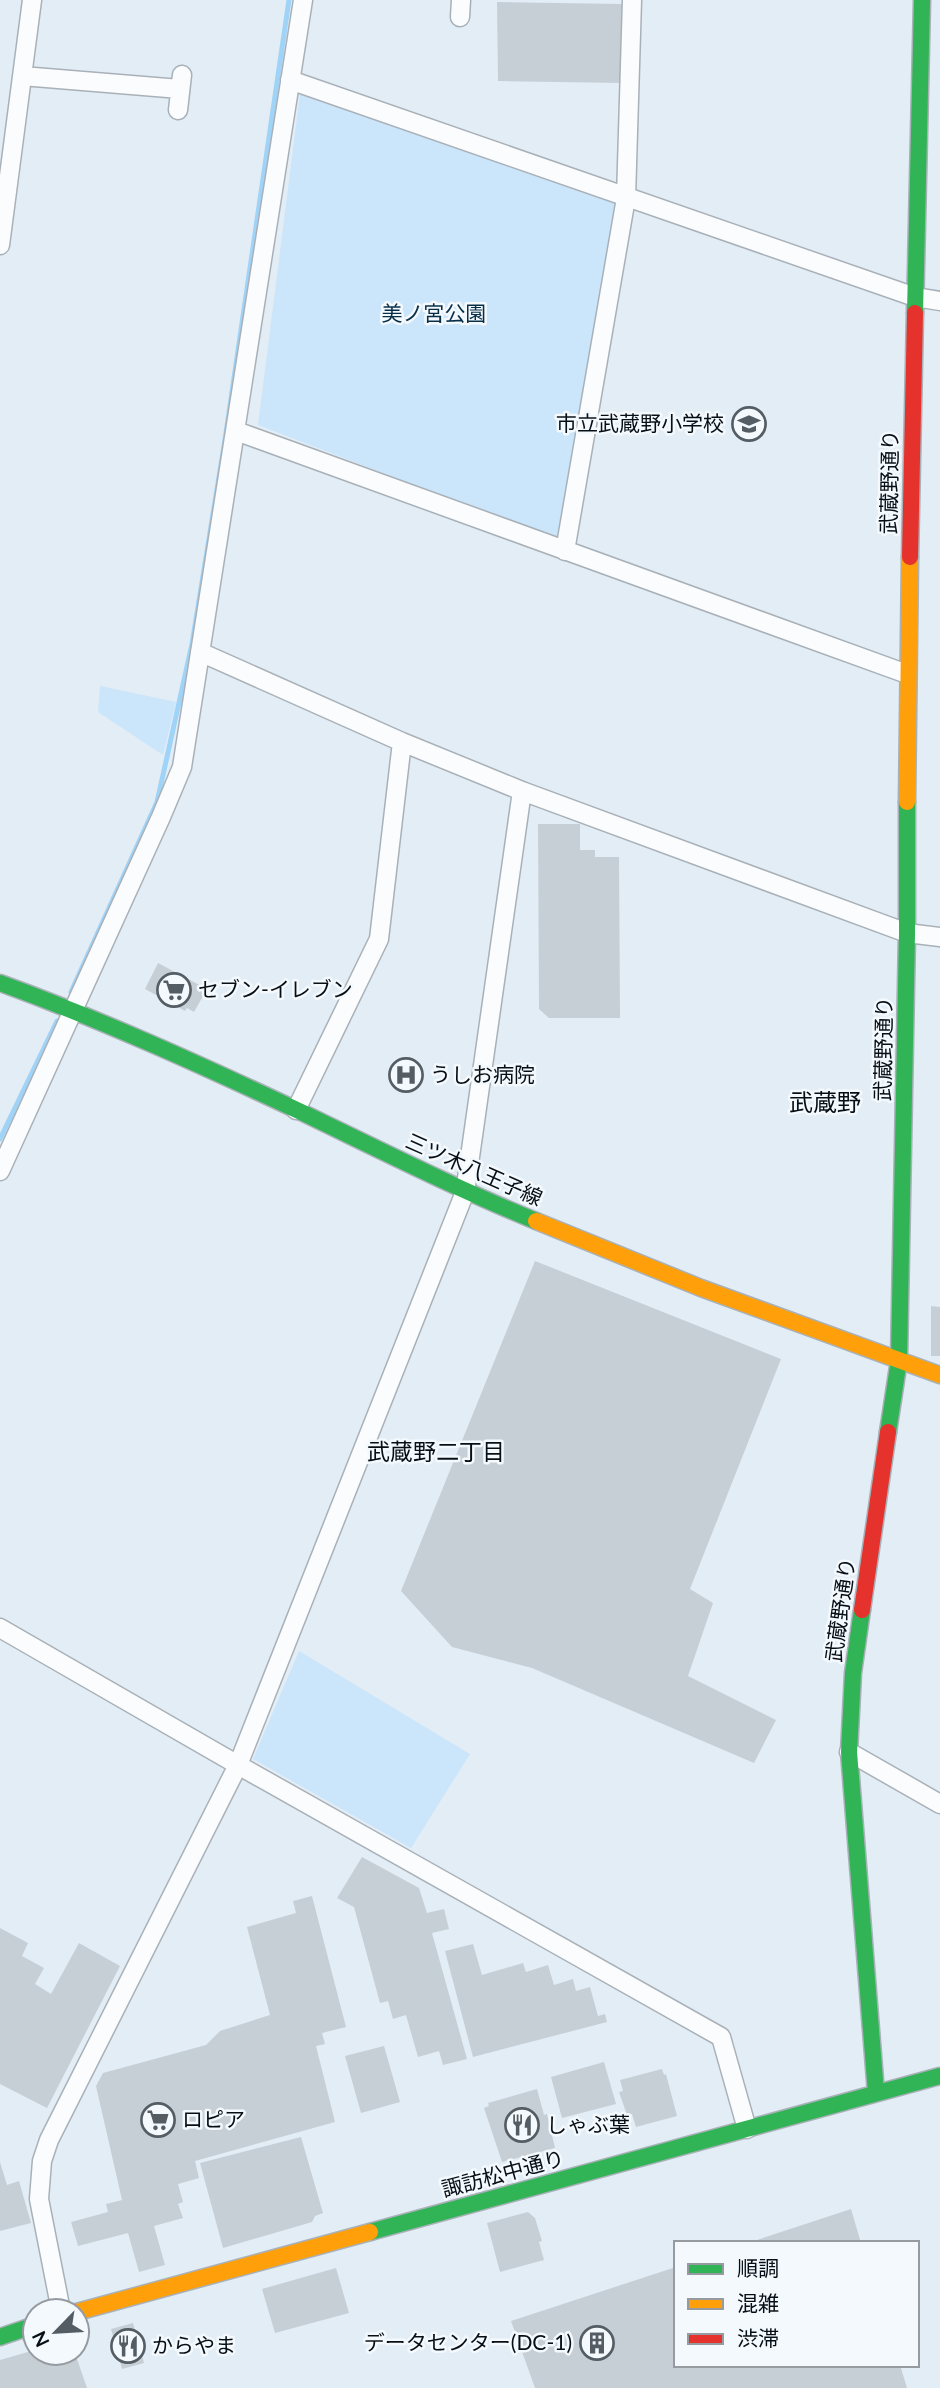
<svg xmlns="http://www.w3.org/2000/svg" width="940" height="2388" viewBox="0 0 940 2388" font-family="Lato,'Noto Sans JP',sans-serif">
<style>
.green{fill:#cbe5fa}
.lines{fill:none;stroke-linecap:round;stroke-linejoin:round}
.stream{stroke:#a0d3f8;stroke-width:5}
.building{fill:#c6cfd6}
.street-casing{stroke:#a9b1b8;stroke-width:21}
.fast-casing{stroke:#a9b1b8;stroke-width:19}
.slow-casing{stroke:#a9b1b8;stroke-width:19}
.jam-casing{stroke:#a9b1b8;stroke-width:19}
.street{stroke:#fbfcfe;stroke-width:18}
.fast{stroke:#30b455;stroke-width:16}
.slow{stroke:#ff9f0a;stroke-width:16}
.jam{stroke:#e5322d;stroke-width:16}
.labels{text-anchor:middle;stroke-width:5;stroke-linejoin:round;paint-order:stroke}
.park-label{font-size:21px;fill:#072e47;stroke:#f4f9fd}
.poi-label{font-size:21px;fill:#070f16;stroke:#f4f9fd;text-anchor:start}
.street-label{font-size:21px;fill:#070f16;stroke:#f4f9fd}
.neighbourhood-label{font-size:23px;fill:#070f16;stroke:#f4f9fd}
.quarter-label{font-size:24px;fill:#070f16;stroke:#f4f9fd}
</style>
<rect width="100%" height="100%" fill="#e3edf5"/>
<path class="green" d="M300 94 617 202 557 540 258 425Z
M100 686 176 702 163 755 98 712Z
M299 1651 470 1754 411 1848 253 1759Z"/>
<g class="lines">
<path class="stream" d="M71 992 157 802 192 644 225 440 289 0
M0 1139 57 1021"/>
</g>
<path class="building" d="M497 2 622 4 623 83 498 81Z
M538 824H580V850H595V857H619L620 1018H549L539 1009Z
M158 963 207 989 194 1012 187 1008 185 1011 145 989Z
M535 1261 781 1359 690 1589 713 1603 688 1676 776 1720 754 1763 532 1668 452 1647 401 1591Z
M931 1306 940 1307V1356H931Z
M362 1857 419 1888 427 1913 444 1909 449 1929 432 1933 467 2059 443 2065 439 2051 418 2057 406 2015 393 2019 388 2001 380 2003 354 1907 337 1898Z
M312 1896 346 2027 322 2033 325 2044 316 2046 335 2122 195 2161 199 2178 178 2184 183 2202 178 2204 183 2218 154 2226 165 2265 139 2272 128 2233 78 2246 71 2222 108 2212 106 2204 122 2200 96 2086 103 2073 206 2045 220 2031 270 2015 247 1927 296 1913 293 1901Z
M0 1928 28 1943 22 1956 44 1968 35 1984 51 1994 79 1943 120 1966 47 2108 0 2084Z
M473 1944 482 1975 523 1963 526 1972 548 1965 554 1985 573 1979 576 1991 590 1987 598 2016 605 2014 607 2022 473 2057 445 1951Z
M384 2046 400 2102 361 2113 345 2056Z
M604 2062 616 2104 562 2118 551 2077Z
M662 2069 664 2075 666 2074 677 2116 636 2127 632 2114 627 2115 619 2092 623 2091 620 2080Z
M537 2089 544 2115 547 2114 555 2148 502 2162 484 2108 489 2106 488 2103Z
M301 2137 323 2213 315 2216 312 2222 223 2248 200 2163Z
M0 2162 7 2185 19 2181 31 2223 0 2231Z
M851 2209 861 2243H751V2242Z
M528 2212 535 2218 542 2241 539 2242 544 2260 500 2272 487 2223Z
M676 2267V2365H900L907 2388H535L511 2321Z
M336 2268 349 2313 275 2333 262 2289Z
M133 2323 144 2363 122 2369 111 2329Z
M35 2350V2353H75L87 2388H0V2360Z"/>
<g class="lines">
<g class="street-casing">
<path id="street" d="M460 17 461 0
M22 76 180 89
M290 80 915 297 940 301
M178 110 182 75
M0 245 32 0
M236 431 907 674
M565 551 626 198 632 0
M200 652 402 742 522 791 907 933 940 937
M296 1110 379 939 402 742
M0 1171 161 817 182 767 303 0
M0 1628 238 1765 721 2037 747 2129
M849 1752 940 1804
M61 2311 39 2199 42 2161 49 2140 238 1765 465 1192 522 791"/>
</g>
<g class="fast-casing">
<path id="fast" d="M915 313 922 0
M0 983C102 1020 201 1065 299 1111 378 1149 455 1188 536 1221
M888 1432 899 1360 907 933V802
M862 1610 853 1673 849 1752 876 2093
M370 2232 940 2076
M0 2337 35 2325"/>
</g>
<g class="slow-casing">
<path id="slow" d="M907 802 910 557
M536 1221 701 1288 940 1375
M77 2312 370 2232"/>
</g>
<g class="jam-casing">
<path id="jam" d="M910 557 915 313
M862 1610 888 1432"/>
</g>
<use href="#street" class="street"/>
<use href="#fast" class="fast"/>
<use href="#slow" class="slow"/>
<use href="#jam" class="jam"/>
</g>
<defs>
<g id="school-ring" transform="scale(1.75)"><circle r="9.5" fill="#f4f9fd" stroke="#545d64" stroke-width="1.5"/><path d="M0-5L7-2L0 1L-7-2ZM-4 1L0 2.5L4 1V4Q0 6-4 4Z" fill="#545d64"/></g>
<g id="supermarket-ring" transform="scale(1.75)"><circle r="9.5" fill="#f4f9fd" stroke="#545d64" stroke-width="1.5"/><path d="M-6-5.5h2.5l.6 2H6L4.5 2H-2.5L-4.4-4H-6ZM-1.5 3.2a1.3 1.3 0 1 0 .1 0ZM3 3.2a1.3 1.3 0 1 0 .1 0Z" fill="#545d64"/></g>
<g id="hospital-ring" transform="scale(1.75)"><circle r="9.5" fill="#f4f9fd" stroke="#545d64" stroke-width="1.5"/><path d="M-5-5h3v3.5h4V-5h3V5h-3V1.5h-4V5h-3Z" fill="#545d64"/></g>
<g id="restaurant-ring" transform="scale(1.75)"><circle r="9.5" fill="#f4f9fd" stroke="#545d64" stroke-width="1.5"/><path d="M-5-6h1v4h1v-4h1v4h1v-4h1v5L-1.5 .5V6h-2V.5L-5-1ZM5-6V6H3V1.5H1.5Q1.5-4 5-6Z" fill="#545d64"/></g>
<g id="building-ring" transform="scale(1.75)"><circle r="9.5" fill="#f4f9fd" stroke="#545d64" stroke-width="1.5"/><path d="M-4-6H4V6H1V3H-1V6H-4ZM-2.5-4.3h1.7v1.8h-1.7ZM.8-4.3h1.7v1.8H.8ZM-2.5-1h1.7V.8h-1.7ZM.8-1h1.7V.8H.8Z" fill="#545d64"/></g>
</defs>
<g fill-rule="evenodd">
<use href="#school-ring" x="749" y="424"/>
<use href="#supermarket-ring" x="174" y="990"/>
<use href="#hospital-ring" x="406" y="1075"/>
<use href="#supermarket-ring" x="158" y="2120"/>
<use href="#restaurant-ring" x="522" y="2125"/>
<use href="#building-ring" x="597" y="2343"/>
<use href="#restaurant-ring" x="128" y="2346"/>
</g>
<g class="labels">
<g class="park-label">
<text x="434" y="321">美ノ宮公園</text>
</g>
<g class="poi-label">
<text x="724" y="431" text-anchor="end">市立武蔵野小学校</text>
<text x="198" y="997">セブン-イレブン</text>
<text x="430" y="1082">うしお病院</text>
<text x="182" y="2127">ロピア</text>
<text x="546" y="2132">しゃぶ葉</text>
<text x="572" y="2350" text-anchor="end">データセンター(DC-1)</text>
<text x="152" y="2353">からやま</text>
</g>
<g class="street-label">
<text transform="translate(890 482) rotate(-89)" y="7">武蔵野通り</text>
<text transform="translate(884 1049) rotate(-89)" y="7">武蔵野通り</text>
<text transform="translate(474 1170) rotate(24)" y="7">三ツ木八王子線</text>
<text transform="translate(841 1610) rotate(-82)" y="7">武蔵野通り</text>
<text transform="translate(503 2174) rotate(-15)" y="7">諏訪松中通り</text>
</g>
<g class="neighbourhood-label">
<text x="436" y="1460">武蔵野二丁目</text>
</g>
<g class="quarter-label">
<text x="825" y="1111">武蔵野</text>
</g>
</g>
<rect x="674" y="2241" width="245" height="126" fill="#f4f9fd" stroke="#959ba1" stroke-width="2"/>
<rect x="688" y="2264" width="35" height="10" fill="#30b455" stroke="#959ba1" stroke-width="2"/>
<text x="737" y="2276" font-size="21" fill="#070f16">順調</text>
<rect x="688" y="2299" width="35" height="10" fill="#ff9f0a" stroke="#959ba1" stroke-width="2"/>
<text x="737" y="2311" font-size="21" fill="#070f16">混雑</text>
<rect x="688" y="2334" width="35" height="10" fill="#e5322d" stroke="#959ba1" stroke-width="2"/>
<text x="737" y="2346" font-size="21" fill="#070f16">渋滞</text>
<g transform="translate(56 2332) rotate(245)"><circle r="33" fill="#f4f9fd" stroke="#959ba1" stroke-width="2"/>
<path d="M0-5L12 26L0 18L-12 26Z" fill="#545d64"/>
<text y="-10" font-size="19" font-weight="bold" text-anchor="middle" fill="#070f16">N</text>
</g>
</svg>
